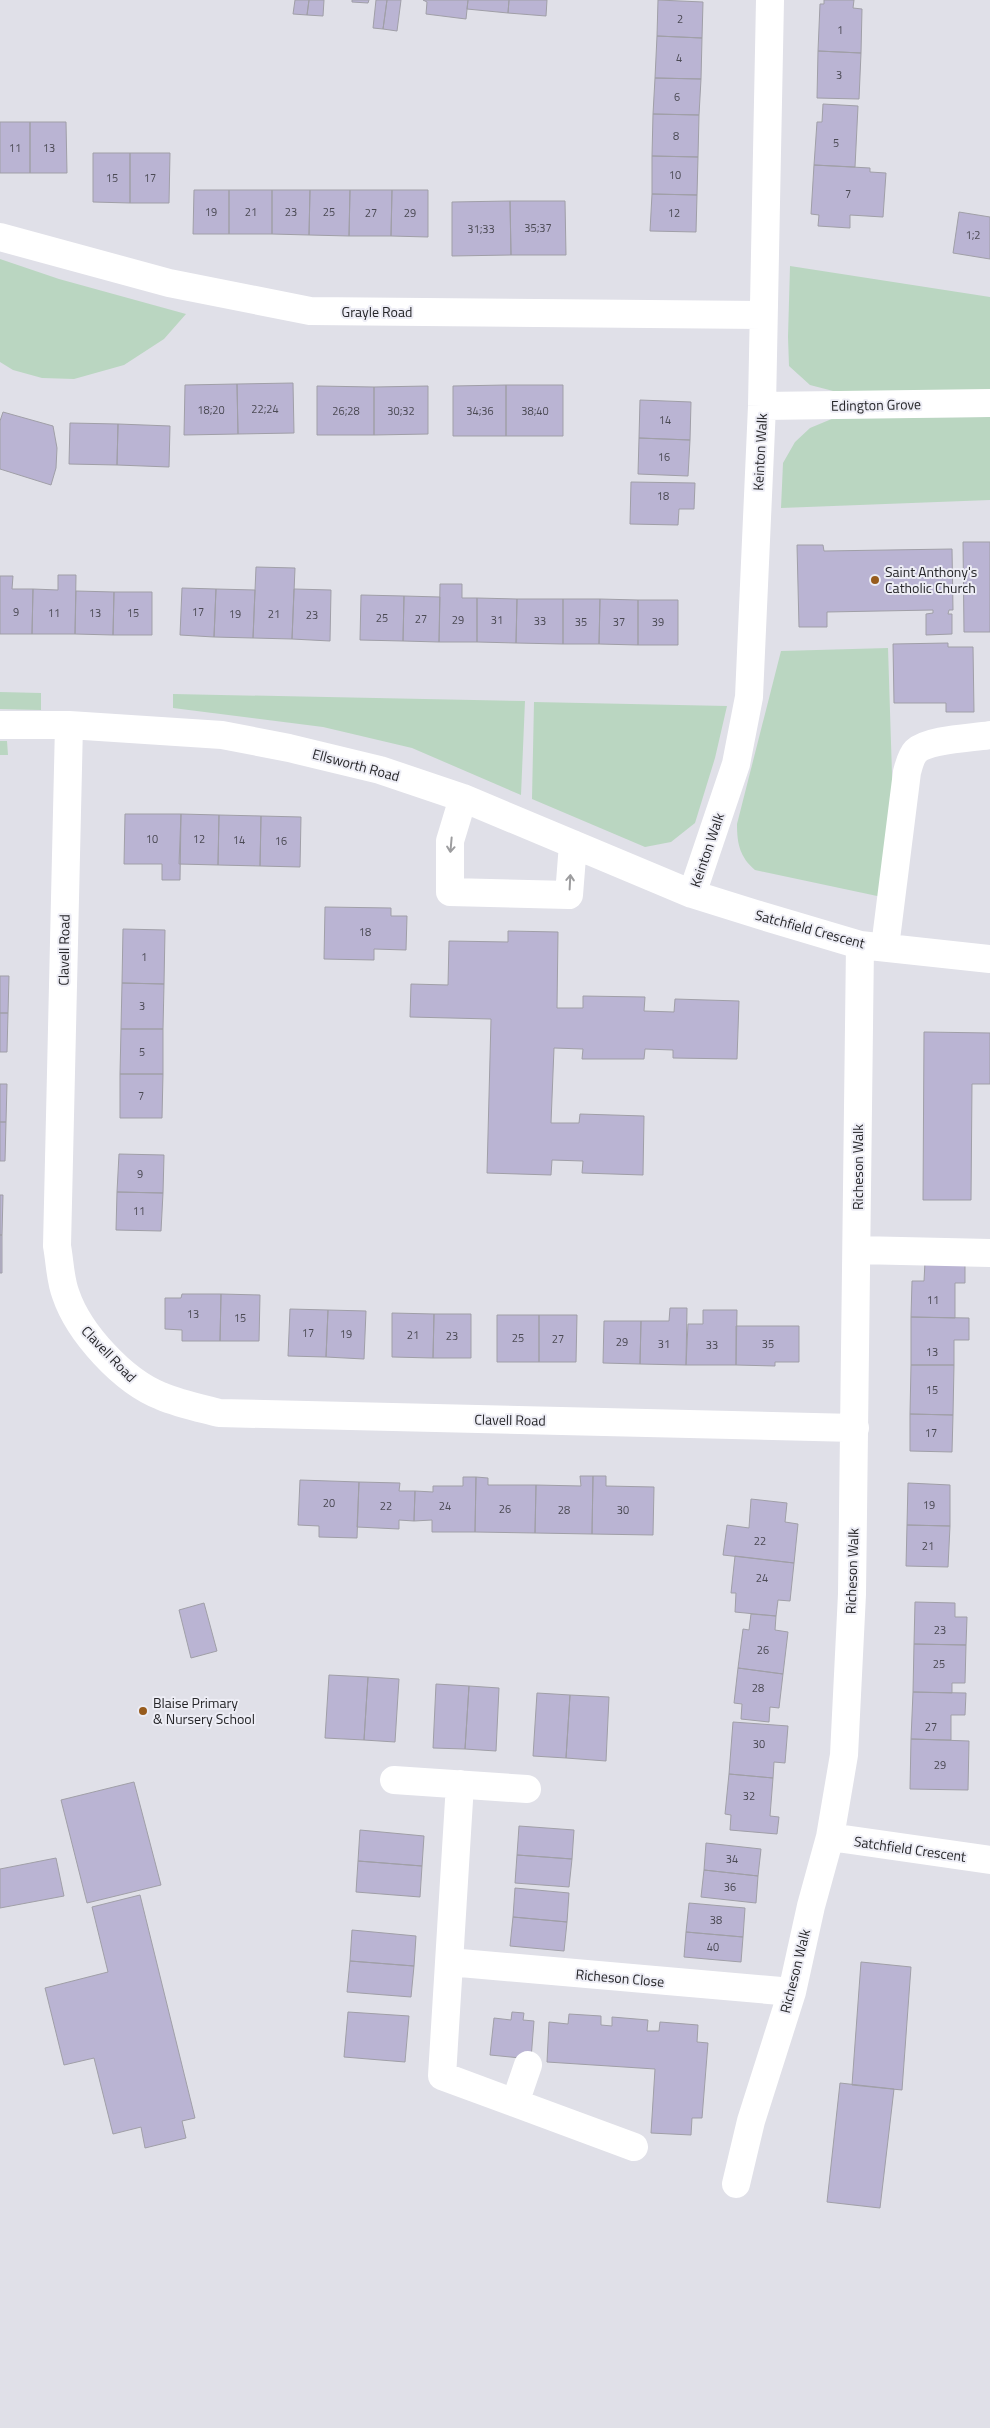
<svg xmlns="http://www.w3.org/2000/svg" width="990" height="2428" viewBox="0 0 990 2428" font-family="'Titillium Web',sans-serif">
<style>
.green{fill:#bad6c1}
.building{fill:#bab4d3;stroke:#a09fa7}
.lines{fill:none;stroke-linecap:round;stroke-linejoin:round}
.minor{stroke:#fff;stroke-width:28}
.oneway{stroke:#9d9d9f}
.poi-dot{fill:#975b1c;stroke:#ededf5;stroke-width:2}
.labels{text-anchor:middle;stroke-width:4;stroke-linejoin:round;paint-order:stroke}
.number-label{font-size:11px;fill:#4b4a54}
.street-label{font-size:14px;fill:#262629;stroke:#ededf5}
.poi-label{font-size:14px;fill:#262629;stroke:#ededf5;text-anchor:start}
</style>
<rect width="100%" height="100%" fill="#e0e0e8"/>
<path class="green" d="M0 259 59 279 186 314 164 339 124 365 74 379 42 378 13 370 0 362Z
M790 266 990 297V390L837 392 810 385 789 366 788 337Z
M990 417V500L781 508 783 463 795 442 810 428 834 418Z
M888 648 896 900 755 870C740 857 737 844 737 824L781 651Z
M0 692 41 693V710L0 709Z
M173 694 525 701 521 795 412 748 323 727 173 708Z
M534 702 727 706 715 758 695 823 671 842 645 847 532 799Z
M0 741H7L8 755H0Z"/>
<path class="building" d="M295 0H309L307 15 293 14Z
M309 0H324L323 16 307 15Z
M352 0H369L368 3 352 2Z
M376 0H387L383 29 373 28Z
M387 0H401L397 31 383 29Z
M423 0H468L466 19 426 14 427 2Z
M468 0H509L508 13 467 9Z
M509 0H547L546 16 508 13Z
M658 0 703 2 702 38 657 36Z
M824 0H854L853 8 862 9 861 53 818 51 820 4H824Z
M657 36 702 38 701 79 655 78Z
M818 51 861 53 859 99 817 98Z
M655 78 701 79 699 115 653 114Z
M823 104 858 106 855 167 814 165 817 122H822Z
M653 114 699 115 698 157 652 156Z
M0 122H30V173H0Z
M30 122H66L67 173H30Z
M93 153H130V203L93 202Z
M130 153H170L169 203H130Z
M652 156 698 157 697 195 652 194Z
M814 165 870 168V172L886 173 883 217 850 215V228L818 226 819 215 811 214Z
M194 190H229V234H193Z
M229 190H272V234H229Z
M272 190H310L309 235 272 234Z
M310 190H350L349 236 309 235Z
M350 190H392L391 236H349Z
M392 190H428V237L391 236Z
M652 194 697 195 696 232 650 231Z
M510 201 511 255 452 256V202Z
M510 201H565L566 255H511Z
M959 212 990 217V259L953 253Z
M293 383 294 433 238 434 237 384Z
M237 384 238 434 184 435 185 385Z
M506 385H563V436H506Z
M506 385V436H453V386Z
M317 386 374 387V435H317Z
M428 386V434L374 435V387Z
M640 400 691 402 690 440 639 438Z
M3 412 53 426 57 448 56 468 51 485 0 469V421Z
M70 423 118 424 117 465 69 464Z
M118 424 170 426 169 467 117 465Z
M639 438 690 440 688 476 638 474Z
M631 482 695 483 694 509H679L678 525 630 524Z
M963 542H990V632H964Z
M797 545H823L824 551 952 549 953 610H949L948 614H952V634L926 635V614L933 613V610L827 612V627H799Z
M256 567 295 568 292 639 253 638Z
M58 575H76L75 634H32L33 589 58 590Z
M0 576H13L12 589H33L32 634H0Z
M440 584H462V598H477V642H439Z
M182 588 216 589 214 637 180 635Z
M216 589 255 590 253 638 214 637Z
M294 589 331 590 330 641 292 639Z
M76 591 114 592 113 635 75 634Z
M114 592H152V635H113Z
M361 595 404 596 403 641 360 640Z
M404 596 440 597 439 642 403 641Z
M477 598 517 599 516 643 477 642Z
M517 599H563V644L516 643Z
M563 599H600L599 644H563Z
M600 599 638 600V645L599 644Z
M638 600H678V645H638Z
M948 643V647H973L974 712H946V703H894L893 644Z
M125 814H181L180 880H162V864H124Z
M181 814 219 815 218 865 179 864Z
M219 815 261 816 260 866 218 865Z
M261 816 301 817 300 867 260 866Z
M325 907 391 908V916H407L406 950 374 949V960L324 959Z
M123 929 165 930 164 984 122 983Z
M508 931 558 932 557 1008H583V996L645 997 644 1011 674 1012 675 999 739 1001 737 1059 673 1058V1050L645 1049 644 1059H582L583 1049 554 1048 551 1123H579L580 1114 644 1116 643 1175 582 1173 583 1161 552 1160 551 1175 487 1173 491 1019 410 1017 411 984 448 985 449 941 508 942Z
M0 976H9L8 1013H0Z
M122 983 164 984 163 1029H121Z
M0 1013H8L7 1052H0Z
M121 1029H163V1074H120Z
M924 1032 990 1033V1084H972L971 1200H923Z
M120 1074H163L162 1118H120Z
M0 1084H7L6 1122H0Z
M0 1122H6L5 1161H0Z
M119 1154 164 1155 163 1193 117 1192Z
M117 1192 163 1193 161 1231 116 1230Z
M0 1195H3L2 1235H0Z
M0 1235H2V1273H0Z
M925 1262H965V1283H955V1318L911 1317 912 1281H924Z
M182 1294H221L220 1341H182V1330L165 1329V1298H181Z
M221 1294 260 1295 259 1341H220Z
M670 1308H687L686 1365 640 1364 641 1321H669Z
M290 1309 328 1310 326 1357 288 1356Z
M328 1310 366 1311 364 1359 326 1357Z
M703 1310H737L736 1365H686L688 1324H703Z
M392 1313 434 1314 433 1358 392 1357Z
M434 1314H471V1358H433Z
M497 1315H539V1362H497Z
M539 1315H577L576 1362H539Z
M911 1317 969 1318V1340H954V1365H911Z
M604 1321H641L640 1364 603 1363Z
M736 1326H799V1362H775V1366L736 1365Z
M911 1365H954L953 1415 910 1414Z
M910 1414 953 1415 952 1452 910 1451Z
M580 1476H593L592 1534 535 1533 536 1485 581 1486Z
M593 1476H606V1486L654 1487 653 1535 592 1534Z
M463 1477H476L475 1532H432V1520L414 1521 415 1491 433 1492V1486H463Z
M476 1477 488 1478V1485H536L535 1533 475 1532Z
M300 1480 359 1482 357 1538 319 1537V1526L298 1525Z
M359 1482 400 1483 399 1491H415L414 1521 399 1520V1529L357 1527Z
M908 1483 950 1485V1526L907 1525Z
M751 1499 787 1503 785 1522 798 1524 794 1563 723 1555 727 1525 749 1528Z
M907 1525 950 1526 948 1567 906 1566Z
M735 1556 794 1563 790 1601 778 1600 776 1616 735 1612 736 1593H731Z
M915 1602 955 1603V1617H967L966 1645 914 1644Z
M204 1603 217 1651 191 1658 179 1610Z
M751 1614 776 1616 775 1630 788 1632 783 1674 738 1668 743 1629 749 1630Z
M914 1644 966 1645 965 1683H952V1693L913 1692Z
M738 1668 783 1674 779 1708 770 1707 769 1722 741 1719 742 1704 734 1703Z
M329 1675 368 1677 364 1740 325 1738Z
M368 1677 399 1679 395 1742 364 1740Z
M436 1684 469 1686 465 1749 433 1748Z
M469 1686 499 1688 496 1751 465 1749Z
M913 1692 966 1693 965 1715H951V1740L911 1739Z
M537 1693 570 1695 566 1758 533 1756Z
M570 1695 609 1697 606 1761 566 1758Z
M733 1722 788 1726 785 1763 774 1762 773 1778 729 1774Z
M911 1739 969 1741 968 1790 910 1789Z
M729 1774 773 1778 770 1816 779 1817 777 1834 730 1830 731 1815 725 1814Z
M134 1782 161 1885 87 1903 61 1800Z
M519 1826 574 1830 572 1859 517 1855Z
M360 1830 424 1836 422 1866 358 1861Z
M706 1843 761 1849 758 1876 704 1870Z
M517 1855 572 1859 569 1887 515 1883Z
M56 1858 64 1896 0 1908V1869Z
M358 1861 422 1866 420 1897 356 1892Z
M704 1870 758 1876 756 1903 701 1897Z
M515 1888 569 1893 567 1922 513 1917Z
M140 1895 195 2118 182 2121 186 2138 145 2148 141 2127 113 2134 94 2058 64 2065 45 1988 108 1972 92 1907Z
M689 1903 745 1908 743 1937 686 1932Z
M513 1917 567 1922 564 1951 510 1946Z
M352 1930 416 1936 414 1966 350 1961Z
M686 1932 743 1937 741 1962 684 1957Z
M350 1961 414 1966 411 1997 347 1992Z
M861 1962 911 1967 902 2090 852 2085Z
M348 2012 409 2016 405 2062 344 2057Z
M512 2012 524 2013 523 2020 534 2021 531 2059 490 2055 494 2018 511 2020Z
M569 2014 601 2016V2025L612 2026V2017L648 2020 647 2031H659L660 2022 698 2025 697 2042 708 2043 702 2118H692L691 2135 651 2133 655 2069 547 2062 549 2022 568 2024Z
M840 2083 894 2089 880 2208 827 2202Z"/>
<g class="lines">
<path class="minor" d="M0 237 169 283 310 311 762 315
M762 406 990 403
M0 725H69L222 735 289 748 380 770 463 798 692 894 756 914 860 945 990 959
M69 725 57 1246C60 1262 60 1280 66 1295 79 1333 123 1381 161 1396 180 1404 200 1408 219 1413L855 1428
M463 798 450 841V892L569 895 573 844
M692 894 736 764 749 697 762 406 770 0
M885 947 907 772C909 765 911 756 916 751 929 739 973 738 990 735
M857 1250 990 1253
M394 1780 527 1789
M460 1784 442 2076 634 2147
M830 1837 990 1860
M449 1962 792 1992
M515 2103 528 2065
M736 2184 751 2121 792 1992 811 1906 830 1837 844 1755 852 1594 860 945"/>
</g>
<defs><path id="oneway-shaft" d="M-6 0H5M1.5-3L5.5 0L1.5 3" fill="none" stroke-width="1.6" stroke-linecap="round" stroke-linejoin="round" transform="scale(1.25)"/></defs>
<g class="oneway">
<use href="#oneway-shaft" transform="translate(451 845) rotate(95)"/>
<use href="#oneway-shaft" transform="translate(570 882) rotate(-87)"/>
</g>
<g class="poi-dot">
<circle cx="875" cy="580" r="5"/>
<circle cx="143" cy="1711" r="5"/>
</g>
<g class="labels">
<g class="number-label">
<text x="680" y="23">2</text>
<text x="840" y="34">1</text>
<text x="679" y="62">4</text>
<text x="839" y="79">3</text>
<text x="677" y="101">6</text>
<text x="676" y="140">8</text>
<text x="836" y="147">5</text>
<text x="15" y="152">11</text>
<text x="49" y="152">13</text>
<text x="675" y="179">10</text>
<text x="112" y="182">15</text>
<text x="150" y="182">17</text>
<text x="848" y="198">7</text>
<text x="211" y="216">19</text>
<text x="251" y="216">21</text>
<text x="291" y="216">23</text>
<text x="329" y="216">25</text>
<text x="371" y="217">27</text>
<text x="410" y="217">29</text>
<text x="674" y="217">12</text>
<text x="538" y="232">35;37</text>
<text x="481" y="233">31;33</text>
<text x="973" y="239">1;2</text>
<text x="265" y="413">22;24</text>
<text x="211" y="414">18;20</text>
<text x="346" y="415">26;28</text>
<text x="401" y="415">30;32</text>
<text x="480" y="415">34;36</text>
<text x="535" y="415">38;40</text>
<text x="665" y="424">14</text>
<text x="664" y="461">16</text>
<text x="663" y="500">18</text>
<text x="16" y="616">9</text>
<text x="198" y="616">17</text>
<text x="54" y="617">11</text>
<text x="95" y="617">13</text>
<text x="133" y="617">15</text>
<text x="235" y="618">19</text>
<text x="274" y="618">21</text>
<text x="312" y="619">23</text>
<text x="382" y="622">25</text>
<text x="421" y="623">27</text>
<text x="458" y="624">29</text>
<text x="497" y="624">31</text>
<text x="540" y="625">33</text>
<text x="581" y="626">35</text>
<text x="619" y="626">37</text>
<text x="658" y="626">39</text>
<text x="152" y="843">10</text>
<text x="199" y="843">12</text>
<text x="239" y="844">14</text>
<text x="281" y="845">16</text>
<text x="365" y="936">18</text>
<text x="144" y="961">1</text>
<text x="142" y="1010">3</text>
<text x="142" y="1056">5</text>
<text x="141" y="1100">7</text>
<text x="140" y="1178">9</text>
<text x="139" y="1215">11</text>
<text x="933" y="1304">11</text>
<text x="193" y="1318">13</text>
<text x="240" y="1322">15</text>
<text x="308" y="1337">17</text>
<text x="346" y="1338">19</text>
<text x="413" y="1339">21</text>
<text x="452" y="1340">23</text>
<text x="518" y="1342">25</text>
<text x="558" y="1343">27</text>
<text x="622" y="1346">29</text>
<text x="664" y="1348">31</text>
<text x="768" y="1348">35</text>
<text x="712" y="1349">33</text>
<text x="932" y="1356">13</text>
<text x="932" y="1394">15</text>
<text x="931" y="1437">17</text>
<text x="329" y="1507">20</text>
<text x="929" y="1509">19</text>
<text x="386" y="1510">22</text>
<text x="445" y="1510">24</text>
<text x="505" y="1513">26</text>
<text x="564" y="1514">28</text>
<text x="623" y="1514">30</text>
<text x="760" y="1545">22</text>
<text x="928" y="1550">21</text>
<text x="762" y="1582">24</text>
<text x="940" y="1634">23</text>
<text x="763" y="1654">26</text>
<text x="939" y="1668">25</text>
<text x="758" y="1692">28</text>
<text x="931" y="1731">27</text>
<text x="759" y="1748">30</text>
<text x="940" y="1769">29</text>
<text x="749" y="1800">32</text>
<text x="732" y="1863">34</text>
<text x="730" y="1891">36</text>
<text x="716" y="1924">38</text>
<text x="713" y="1951">40</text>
</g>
<g class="street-label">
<text x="377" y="317">Grayle Road</text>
<text transform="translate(876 405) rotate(-1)" y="5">Edington Grove</text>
<text transform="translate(760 452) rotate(-87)" y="5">Keinton Walk</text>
<text transform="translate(356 765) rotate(15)" y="5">Ellsworth Road</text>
<text transform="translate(707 850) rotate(-71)" y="5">Keinton Walk</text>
<text transform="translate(810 929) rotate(15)" y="5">Satchfield Crescent</text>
<text transform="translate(64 950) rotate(-89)" y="5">Clavell Road</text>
<text transform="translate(858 1167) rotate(-90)" y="5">Richeson Walk</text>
<text transform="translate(109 1354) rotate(46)" y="5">Clavell Road</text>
<text transform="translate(510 1420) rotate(1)" y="5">Clavell Road</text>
<text transform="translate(852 1571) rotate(-88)" y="5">Richeson Walk</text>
<text transform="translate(910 1849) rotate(8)" y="5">Satchfield Crescent</text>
<text transform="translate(795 1971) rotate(-76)" y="5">Richeson Walk</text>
<text transform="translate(620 1978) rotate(5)" y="5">Richeson Close</text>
</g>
<g class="poi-label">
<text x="885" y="577">Saint Anthony's<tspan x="885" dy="16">Catholic Church</tspan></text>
<text x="153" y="1708">Blaise Primary<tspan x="153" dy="16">&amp; Nursery School</tspan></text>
</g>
</g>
</svg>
